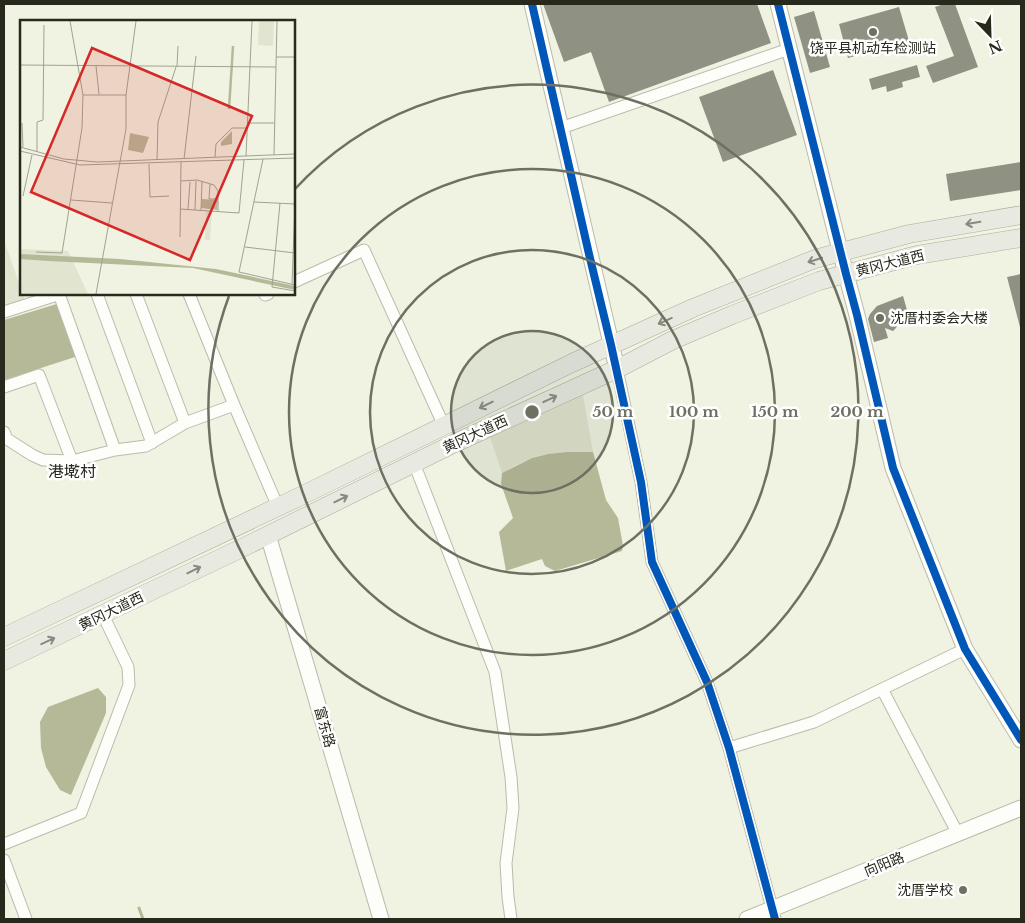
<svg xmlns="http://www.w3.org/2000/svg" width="1025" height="923" viewBox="0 0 1025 923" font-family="'Libre Baskerville','Noto Sans SC',serif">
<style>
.green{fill:#e1e4ce}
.water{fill:#b5b998}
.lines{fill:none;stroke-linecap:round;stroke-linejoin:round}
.stream{stroke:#b5b998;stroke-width:3}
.building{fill:#8f9182}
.street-casing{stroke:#babbad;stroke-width:13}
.secondary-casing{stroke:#babbad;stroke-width:17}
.primary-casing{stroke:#abae9b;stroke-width:19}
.street{stroke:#fdfdfa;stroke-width:11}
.secondary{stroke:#fdfdfa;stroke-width:15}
.primary{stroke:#e8eae1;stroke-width:18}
.cycleway-casing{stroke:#fff;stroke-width:11}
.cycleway{stroke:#0057b8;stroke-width:8}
.oneway{stroke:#888a7e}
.ring{fill:none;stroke:#6e7061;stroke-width:2.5}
.poi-dot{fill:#6e7061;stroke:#fff;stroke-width:2}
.labels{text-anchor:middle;stroke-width:5;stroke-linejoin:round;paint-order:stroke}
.poi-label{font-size:14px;fill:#28291c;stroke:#fff}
.street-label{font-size:14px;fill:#28291c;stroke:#fff}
.quarter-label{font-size:16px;fill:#28291c;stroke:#fff}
.inset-river{fill:none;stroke:#b5b998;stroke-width:2.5}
.inset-road{fill:none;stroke:#a0a292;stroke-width:1}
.view{fill:#d62828;fill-opacity:0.15;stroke:#d62828;stroke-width:2.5}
.inset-edge{fill:none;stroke:#28291c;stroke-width:2.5}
.centre{fill:#6e7061;stroke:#fff;stroke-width:2.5}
.ring-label{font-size:15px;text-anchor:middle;font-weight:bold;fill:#6e7061;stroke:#fff;stroke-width:5;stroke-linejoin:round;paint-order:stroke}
</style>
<rect width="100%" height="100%" fill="#f0f3e1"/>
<path class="green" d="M4 240 21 289V294H23L25 300 4 306Z
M577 395H583L593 452C573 452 553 452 534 457 523 461 512 467 502 473L490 437Z"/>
<path class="water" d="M60 303 78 356 4 380V320Z
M567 452H593L606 500 618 518 623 546 622 551 555 571 545 566 542 559 506 571 499 532 513 518 501 484 502 473 532 458 548 454Z
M98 688 106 697V713L71 795 60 790 46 767 41 748 40 722 48 707Z"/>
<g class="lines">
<path class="stream" d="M139 908 143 919"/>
</g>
<path class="building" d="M543 4H757L771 43 609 102 591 52 564 62Z
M944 4H955L978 67 933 83 926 66 954 56 935 7Z
M899 7 909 41 848 58 839 24Z
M814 11 830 67 810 73 794 17Z
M917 65 920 77 902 82 903 87 887 92 886 86 872 90 869 79Z
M773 70 797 135 723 162 699 97Z
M1021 162V190L950 201 946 174Z
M1021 274V331L1007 277Z
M903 296 907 310 889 316 897 321 898 323 896 328 893 331 885 328 888 338 874 342 868 319 870 314 877 306Z"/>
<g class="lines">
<g class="street-casing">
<path id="street" d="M561 128 789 49
M294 282 364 250 444 426
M59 294 115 450
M97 294 152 443
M136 294 185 423
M189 294 234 405 278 507
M265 295 268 294
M4 312 60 294
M617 369 641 482 652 562 707 682 729 748 775 919
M4 387 39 375 72 461
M4 432 7 439 32 455 43 460 72 461 115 450 146 446 185 423 234 405
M414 463 495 672 511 777 513 808 506 863 508 897 511 919
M882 689 958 834
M729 748 814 722 965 649
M4 844 81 813 129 685 128 667 103 615
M4 860 26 919"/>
</g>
<g class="secondary-casing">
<path id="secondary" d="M532 4 617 369
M778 4 846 274 857 315 893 468 965 649 1021 740
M268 535 381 919
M747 919 1021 808"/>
</g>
<g class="primary-casing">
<path id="primary" d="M4 637 301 496 572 363 693 308 815 259 909 234 1021 215
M4 661 242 548 455 443 617 369 673 340 732 315 819 281 917 255 1021 238"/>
</g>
<use href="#street" class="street"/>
<use href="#secondary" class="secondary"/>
<use href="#primary" class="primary"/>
<g class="cycleway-casing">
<path id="cycleway" d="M532 4 589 254 611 345 641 482 652 562 707 682 729 748 775 919
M778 4 846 274 857 315 893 468 965 649 1021 740"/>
</g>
<use href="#cycleway" class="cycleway"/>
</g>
<defs><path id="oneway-shaft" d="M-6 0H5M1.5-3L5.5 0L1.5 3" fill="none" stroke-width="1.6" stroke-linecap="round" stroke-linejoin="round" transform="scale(1.25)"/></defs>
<g class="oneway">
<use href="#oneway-shaft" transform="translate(973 223) rotate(171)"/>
<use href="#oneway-shaft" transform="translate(815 260) rotate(162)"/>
<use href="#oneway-shaft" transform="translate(665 321) rotate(156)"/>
<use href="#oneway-shaft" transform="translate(550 399) rotate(-25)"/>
<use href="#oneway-shaft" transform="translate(486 405) rotate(154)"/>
<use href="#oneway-shaft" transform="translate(341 499) rotate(-26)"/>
<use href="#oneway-shaft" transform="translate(194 570) rotate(-26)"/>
<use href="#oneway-shaft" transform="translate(48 641) rotate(-25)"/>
</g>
<circle cx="532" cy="412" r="81" fill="#6e7061" fill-opacity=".12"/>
<g class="ring">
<circle cx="532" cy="412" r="81"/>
<circle cx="532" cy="412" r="162"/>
<circle cx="532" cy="412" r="243"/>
<path d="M294 190A325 325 0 1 1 229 296"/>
</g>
<g class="poi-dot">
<circle cx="873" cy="32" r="5"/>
<circle cx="880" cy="318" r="5"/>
<circle cx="963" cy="890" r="5"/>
</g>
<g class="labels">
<g class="poi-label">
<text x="873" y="53">饶平县机动车检测站</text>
<text x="890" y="323" text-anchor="start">沈厝村委会大楼</text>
<text x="953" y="895" text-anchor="end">沈厝学校</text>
</g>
<g class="street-label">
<text transform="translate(890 263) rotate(-14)" y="5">黄冈大道西</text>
<text transform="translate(475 434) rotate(-25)" y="5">黄冈大道西</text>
<text transform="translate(111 611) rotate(-26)" y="5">黄冈大道西</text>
<text transform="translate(325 727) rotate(74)" y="5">富东路</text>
<text transform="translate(884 864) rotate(-22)" y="5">向阳路</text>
</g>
<g class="quarter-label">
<text x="72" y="477">港墘村</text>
</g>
</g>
<g transform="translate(20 20)">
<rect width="275" height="275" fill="#f0f3e1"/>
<path d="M239 1H254L253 26 238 25ZM186 191 192 192 190 220H185ZM0 229 48 231 68 274H0Z" fill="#e1e4ce"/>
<path d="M212 111V124L201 126V122ZM110 113 129 117 123 133 108 130ZM182 179 198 180 197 190 181 188ZM0 234 100 239 196 249 275 266V270L173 248 28 241 0 239Z" fill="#b5b998"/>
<path class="inset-river" d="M209 89 213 26"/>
<path class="inset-road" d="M256 37H275M0 45 256 47M76 46 79 74M157 47 158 26M63 75H106M2 103 3 127M227 103H254M0 127 44 139 77 142 275 134M0 131 60 145 275 138M17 132V102L23 100 24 5M254 135 257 1M226 136 232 1M195 137 196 124 212 108H227M164 139 176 36M243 139 219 252 275 265M137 140 138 102 156 47M129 144 130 177 149 176M161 161 177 160 194 165 198 171V192M190 164 189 179H198M3 176 12 135M51 180 92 183M234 182 275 184M260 183 252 267 275 271M160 189 219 193 224 140M168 189 170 162M175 190 176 161M181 190 182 162M160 217 161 142M225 227 275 233M16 232 42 233 62 108 63 75 50 1M272 264 275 185M76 274 106 109V75L116 1"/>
<path class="view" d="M72 28 232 96 170 240 11 172Z"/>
<rect width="275" height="275" class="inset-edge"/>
</g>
<circle cx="532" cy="412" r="8" class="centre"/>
<g class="ring-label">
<text x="613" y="417">50 m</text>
<text x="694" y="417">100 m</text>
<text x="775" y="417">150 m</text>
<text x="857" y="417">200 m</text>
</g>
<rect width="1025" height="923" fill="none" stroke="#28291c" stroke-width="10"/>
<g transform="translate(990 35) rotate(157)" stroke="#ffffff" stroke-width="4" paint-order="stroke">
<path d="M0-4L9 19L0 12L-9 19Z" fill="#28291c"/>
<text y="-8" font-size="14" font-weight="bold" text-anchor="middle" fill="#28291c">N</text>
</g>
</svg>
